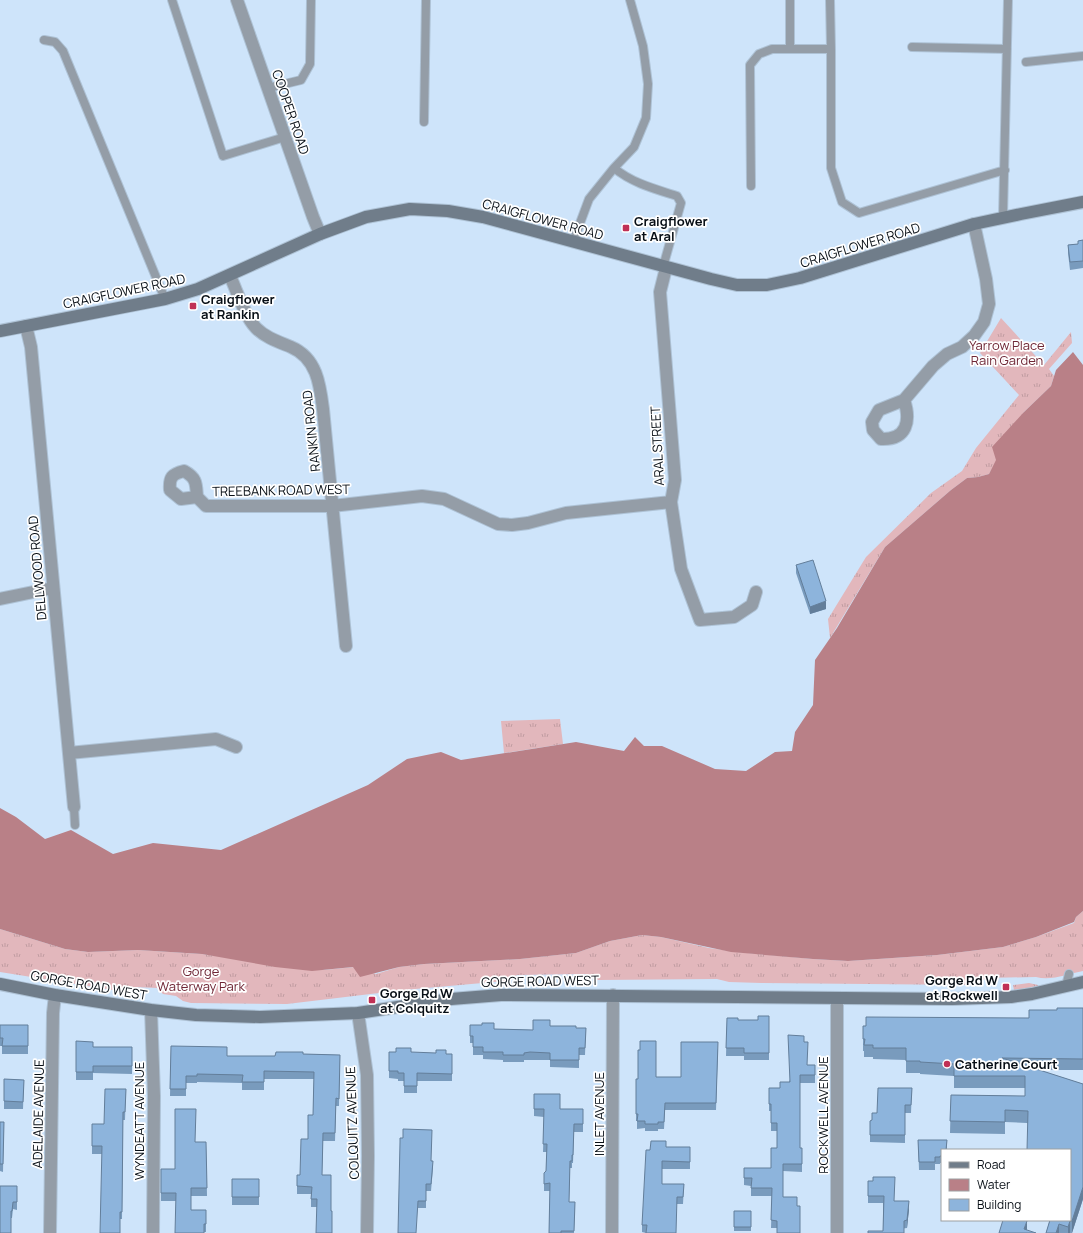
<svg xmlns="http://www.w3.org/2000/svg" width="1083" height="1233" viewBox="0 0 1083 1233" font-family="Manrope,sans-serif">
<style>
.grass{fill:url(#grass-tufts)}
.water{fill:#b98087}
.lines{fill:none;stroke-linecap:round;stroke-linejoin:round}
.lane-casing{stroke:#aec2d5;stroke-width:10}
.street-casing{stroke:#aec2d5;stroke-width:14}
.secondary-casing{stroke:#aec2d5;stroke-width:14}
.lane{stroke:#949da7;stroke-width:8}
.street{stroke:#949da7;stroke-width:12}
.secondary{stroke:#707d8a;stroke-width:12}
.wall{fill:#799bbd}
.shaded-wall{fill:#637e9a}
.building{fill:#8db4dc;stroke:#637e9a}
.poi-dot{fill:#c03055;stroke:#fff;stroke-width:1.5}
.labels{text-anchor:middle;stroke-width:3.5;stroke-linejoin:round;paint-order:stroke}
.street-label{font-size:13px;fill:#070e15;stroke:#fff}
.poi-label{font-size:13px;font-weight:bold;fill:#070e15;stroke:#fff;text-anchor:start}
.park-label{font-size:13px;fill:#6f2736;stroke:#fff}
</style>
<defs>
<pattern id="grass-tufts" width="24" height="20" patternUnits="userSpaceOnUse"><rect width="24" height="20" fill="#e2b7bc"/><path d="M3 7l-1-3M5 7V3M7 7l1-3M15 17l-1-3M17 17v-4M19 17l1-3" fill="none" stroke="#c09ca1"/></pattern>
</defs>
<rect width="100%" height="100%" fill="#cee4fa"/>
<path class="grass" d="M1001 318 1044 365 1071 332 1072 343 1049 369 1054 376 1051 386 1024 412 989 474 978 477 967 478 951 490 885 547 830 638 828 619 866 557 931 493 962 471 976 448 1019 395 980 353Z
M560 719 563 744 504 753 501 721Z
M1083 911V971C1068 974 1051 981 1036 977L987 978 972 985 761 983 729 982 717 979 598 980 587 974 517 975 505 981 404 990 287 1004 191 1003 183 1001 176 996 163 994 157 988 134 987 119 991 0 972V929L65 949 88 952 138 950 202 954 324 970 354 967 376 974 399 967 424 964 520 959 576 953 610 941 642 935 661 937 709 948 737 952 813 959 848 961 937 955 1003 947 1036 937 1074 923 1076 917Z
M1029 983 1038 985V987L1014 990 1013 985Z"/>
<path class="water" d="M1073 352 1083 365V911L1076 917 1074 922 1036 937 1003 947 937 955 848 961 813 959 731 952 661 937 642 935 610 941 576 953 520 959 424 964 399 967 360 977 353 967 312 971 275 967 202 954 138 950 88 952 65 949 0 929V808L16 817 45 839 71 830 113 854 153 843 221 850 368 785 407 759 441 752 461 760 576 742 624 751 635 737 644 746H662L715 769 746 771 775 752 792 751 795 732 813 705 815 660 837 628 885 547 951 490 967 478 978 477 989 474 996 460 992 447 1024 412 1051 386 1056 370Z"/>
<g class="lines">
<g class="lane-casing">
<path id="lane" d="M172 0 223 156 285 137
M790 0V49
M830 0 831 49V168L842 202 859 213 1005 170
M44 40 55 42 63 51 165 299
M912 47 1007 49
M1026 62 1083 56
M268 88 301 80 310 64 311 0
M424 122 426 0
M614 168C632 183 655 189 677 196L681 203 663 267
M751 186 750 65 759 54 772 49H831
M1003 217 1008 0
M573 242 589 199 614 168 634 147 646 118 648 84 643 46 630 0
M74 807 75 825
M1066 986 1069 974"/>
</g>
<g class="street-casing">
<path id="street" d="M237 0 313 217 320 234
M666 268 660 292 675 480 671 502 681 569 700 620 734 617 752 605 756 592
M230 276C237 291 244 315 256 328 266 338 279 342 291 347 317 358 320 385 323 409L346 646
M26 326 31 347 74 807
M904 400C911 421 907 440 881 439L873 430 872 422 879 410 904 400 933 366 947 354 962 347 974 336 984 322 989 304 986 279 974 224
M197 497 181 499 170 490C169 477 172 474 184 471 197 478 196 484 197 497L206 506H332L422 496 444 499 498 524 512 525 528 523 566 513 671 502
M0 599 53 588
M69 753 216 739 236 747
M151 1010 154 1096 153 1233
M358 1013 367 1075 368 1156 367 1233
M50 1233 53 1013 55 995
M612 1233 613 995
M837 1233V998"/>
</g>
<g class="secondary-casing">
<path id="secondary" d="M0 331 165 299 198 289 320 234 366 217 410 209 448 211 483 217 711 279 737 285H767L800 278 974 224 1021 214 1083 202
M0 984 55 995 151 1010 196 1015 260 1017 358 1013 451 999 501 995 952 999 1011 997 1032 994 1083 982"/>
</g>
<use href="#lane" class="lane"/>
<use href="#street" class="street"/>
<use href="#secondary" class="secondary"/>
</g>
<path class="wall" d="M1083 240V268L1070 270 1068 253V245L1078 244V241Z
M796 565 826 609 810 614 796 573Z
M1083 1008V1070H1039L1083 1084V1199L1072 1233H1046L1070 1150 1027 1123 1005 1122V1134L950 1133 951 1095 1025 1096V1088H954V1076L920 1074V1073H906V1060L873 1059V1057H864V1051H863V1026L1029 1018 1057 1010Z
M769 1016V1060H744V1056H726L727 1018 738 1020H758Z
M0 1025H28V1054H2V1046H0Z
M470 1025 494 1029 533 1030 550 1026 576 1028H586L585 1055H579V1068L550 1067V1060H524V1062H503V1060L483 1059V1055H473V1043H470Z
M76 1041 93 1047H132V1074L93 1073V1080H76Z
M804 1042 807 1065H815V1083H800V1148H802V1172L783 1171 777 1228H771L772 1196H751V1186L744 1185V1168H771L777 1148V1131H771V1111H769V1088H780L789 1082Z
M171 1046 227 1056H275L303 1054 340 1055 339 1106H336L335 1141H323L322 1175 331 1211 332 1233 317 1207H311V1194H297V1175H300L313 1115 314 1079H264V1090H242V1083L197 1082V1083H186V1096H170Z
M718 1049 716 1110H665L664 1129H658V1131H645V1128L637 1129V1121H636V1079L656 1077H681Z
M446 1054H452V1081H417V1093H404V1081H398V1079L389 1078V1071Z
M4 1079 24 1080 23 1109H4Z
M912 1088 911 1113H905V1143L870 1142V1121L872 1120 877 1113Z
M126 1089 125 1120H123L122 1219H120L102 1154H92V1124H104Z
M534 1094 560 1109H583V1132H574L573 1163H572V1168H570L569 1202H575L574 1233H549L550 1191H544V1173L546 1171 547 1152H543L544 1117 534 1116Z
M0 1122H4L3 1172 0 1171Z
M403 1138 432 1161 433 1168 431 1191H426V1208H418Z
M918 1140H947V1150H942V1163H940V1164H935V1170H919Z
M195 1142H206L207 1196H191V1210H206V1232H204L176 1201H161V1169H175Z
M666 1147H690V1169H662V1184H684L683 1204H677L646 1233 642 1232V1225L650 1150Z
M232 1179H259V1205H232Z
M868 1181 894 1201 909 1209 907 1228 883 1231V1203H868Z
M17 1186V1210L13 1209 12 1218H11L0 1233Z
M734 1211H751V1231H734Z"/>
<path class="shaded-wall" d="M826 601V609L810 614V607Z
M1083 1187V1199L1072 1233V1221Z
M909 1201V1209L907 1228V1220Z
M1027 1221V1233L1024 1229Z
M1070 1221V1233H1068V1227Z
M1059 1224V1233H1056Z"/>
<path class="building" d="M1083 240V261L1070 262 1068 245 1078 244V241Z
M813 560 826 601 810 607 796 565Z
M1057 1008H1083V1059L1002 1058 1083 1084V1187L1072 1221H1070L1068 1227 1059 1224 1056 1233H1046L1050 1220H1070V1150H1027L1028 1111 1005 1110V1122L950 1121 951 1095 1025 1096V1076H954V1064L920 1062V1061H906V1048H873V1045H864L865 1039H863V1026H866V1017L1029 1018V1010H1057Z
M758 1016H769V1053H744V1048H726L727 1018H738V1020H758Z
M533 1020H550V1026H576V1028H586L585 1048H579V1060H550V1053L530 1052 524 1053V1055H503V1052H483V1047H473V1036H470V1025H482V1023H494V1029L533 1030Z
M0 1025H28V1046H2L3 1038H0Z
M788 1035 804 1036V1042H808L807 1065H815V1075H800V1148H802V1164H783V1197H797V1206H800V1233H777V1221L771 1220 772 1188H751L752 1178H744V1168H771V1148H777V1123H771V1104H769V1088H780V1082H790Z
M76 1041 93 1042V1047H132V1066H93V1072H76Z
M640 1041H656V1077H681V1042H718L716 1103H665L664 1122H658V1124H645V1121H637L638 1114H636V1079H638V1050H640Z
M171 1046 227 1047V1056H275L276 1052H303V1054L340 1055 339 1099 336 1098 335 1133H323L322 1175H331V1211H332V1233H316L317 1199H311L312 1187 297 1186V1175H300L301 1139H308V1115H313L314 1072 264 1071V1082H242L243 1075 197 1074V1076H186V1089H170Z
M396 1048H411V1052L436 1053V1050H446V1054H452V1074L417 1073V1086H404V1073H398V1071H389V1052H396Z
M4 1079 24 1080 23 1102 4 1101Z
M878 1088H912L911 1105H905V1135H870V1121L872 1120V1113H877Z
M105 1089H126L125 1112H123L122 1212H120V1233H100L102 1146H92V1124H104Z
M534 1094H560V1109H583V1124H574L573 1155H572V1161H570L569 1202H575L574 1231H561V1233H549L550 1183 544 1184V1173L546 1171 547 1144H543L544 1109H534Z
M175 1109H196L195 1142H206L207 1188H191V1210H206V1224H204V1233H175L176 1193H161V1169H175Z
M0 1122H4L3 1164H0Z
M403 1129 432 1130 431 1161H433L431 1184H426V1201H418L416 1233H398L400 1142V1138H403Z
M918 1140H947L946 1150H942V1156H940V1157H935V1162H919Z
M651 1141H666V1147H690V1162L662 1161V1184H684L683 1197H677L676 1233H646L647 1225H642L646 1150H650Z
M873 1177H895L894 1201H909L907 1220 904 1221V1233H868V1231H883L884 1196H868V1181H873Z
M232 1179H259V1197H232Z
M0 1186H17V1202H13L12 1211H11V1233H0Z
M734 1211H751V1227H734Z
M1003 1220H1024L1027 1221 1024 1229 1036 1233H999Z"/>
<g class="poi-dot">
<rect x="622" y="224" width="8" height="8" rx="2"/>
<rect x="189" y="302" width="8" height="8" rx="2"/>
<rect x="1002" y="983" width="8" height="8" rx="2"/>
<rect x="368" y="996" width="8" height="8" rx="2"/>
<circle cx="947" cy="1064" r="4"/>
</g>
<g class="labels">
<g class="street-label">
<text transform="translate(291 112) rotate(71)" y="5">COOPER ROAD</text>
<text transform="translate(543 219) rotate(15)" y="5">CRAIGFLOWER ROAD</text>
<text transform="translate(860 245) rotate(-17)" y="5">CRAIGFLOWER ROAD</text>
<text transform="translate(124 291) rotate(-12)" y="5">CRAIGFLOWER ROAD</text>
<text transform="translate(311 431) rotate(-96)" y="5">RANKIN ROAD</text>
<text transform="translate(657 446) rotate(-93)" y="5">ARAL STREET</text>
<text transform="translate(281 490) rotate(-1)" y="5">TREEBANK ROAD WEST</text>
<text transform="translate(37 568) rotate(-95)" y="5">DELLWOOD ROAD</text>
<text transform="translate(540 981) rotate(-1)" y="5">GORGE ROAD WEST</text>
<text transform="translate(89 985) rotate(10)" y="5">GORGE ROAD WEST</text>
<text transform="translate(38 1114) rotate(-89)" y="5">ADELAIDE AVENUE</text>
<text transform="translate(599 1114) rotate(-90)" y="5">INLET AVENUE</text>
<text transform="translate(823 1115) rotate(-90)" y="5">ROCKWELL AVENUE</text>
<text transform="translate(139 1121) rotate(-90)" y="5">WYNDEATT AVENUE</text>
<text transform="translate(352 1123) rotate(-92)" y="5">COLQUITZ AVENUE</text>
</g>
<g class="poi-label">
<text x="634" y="226">Craigflower<tspan x="634" dy="15">at Aral</tspan></text>
<text x="201" y="304">Craigflower<tspan x="201" dy="15">at Rankin</tspan></text>
<text x="998" y="985" text-anchor="end">Gorge Rd W<tspan x="998" dy="15">at Rockwell</tspan></text>
<text x="380" y="998">Gorge Rd W<tspan x="380" dy="15">at Colquitz</tspan></text>
<text x="955" y="1069">Catherine Court</text>
</g>
<g class="park-label">
<text x="1007" y="350">Yarrow Place<tspan x="1007" dy="15">Rain Garden</tspan></text>
<text x="201" y="976">Gorge<tspan x="201" dy="15">Waterway Park</tspan></text>
</g>
</g>
<rect x="941" y="1149" width="130" height="72" fill="#ffffff" stroke="#9c9fa1"/>
<rect x="949" y="1162" width="20" height="6" fill="#707d8a" stroke="#9c9fa1"/>
<text x="977" y="1169" font-size="12" fill="#070e15">Road</text>
<rect x="949" y="1179" width="20" height="12" fill="#b98087" stroke="#9c9fa1"/>
<text x="977" y="1189" font-size="12" fill="#070e15">Water</text>
<rect x="949" y="1199" width="20" height="12" fill="#8db4dc" stroke="#9c9fa1"/>
<text x="977" y="1209" font-size="12" fill="#070e15">Building</text>
</svg>
